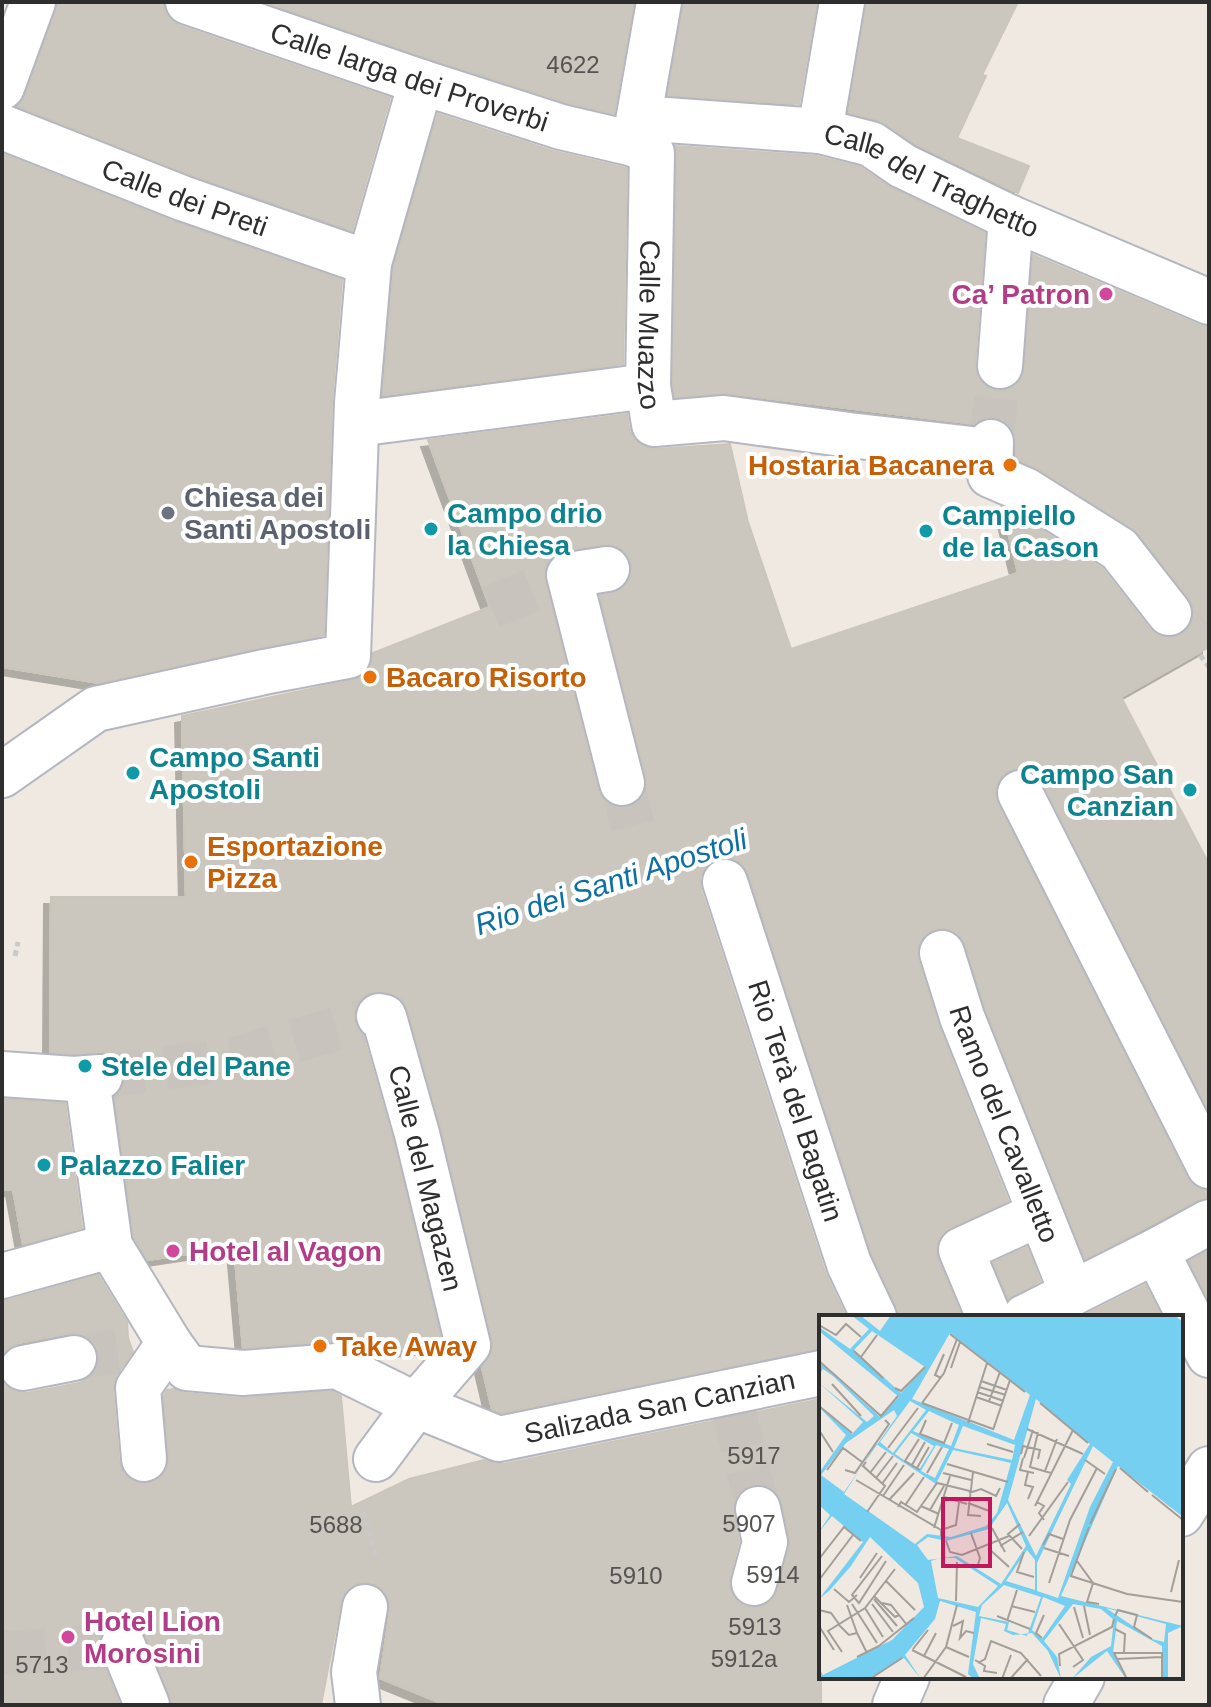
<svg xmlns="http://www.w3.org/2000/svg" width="1211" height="1707" viewBox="0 0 1211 1707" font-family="Helvetica,sans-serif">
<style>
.pier{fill:#efe9e1}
.building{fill:#cbc7bf;stroke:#cbc5ba;stroke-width:2;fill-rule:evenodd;filter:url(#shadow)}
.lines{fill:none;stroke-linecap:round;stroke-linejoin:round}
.street-tunnel{stroke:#c8c4bd;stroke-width:44;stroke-dasharray:44 22;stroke-linecap:butt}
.street-casing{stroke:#b4b7c1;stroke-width:48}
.path{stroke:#c9c9c9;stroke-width:5;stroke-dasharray:6 4;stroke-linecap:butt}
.street{stroke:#fff;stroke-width:44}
.hotel-dot{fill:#d1479c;stroke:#fff;stroke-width:3}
.food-dot{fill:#e8710a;stroke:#fff;stroke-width:3}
.worship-dot{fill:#6b7280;stroke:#fff;stroke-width:3}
.culture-dot{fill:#0f9aa8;stroke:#fff;stroke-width:3}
.labels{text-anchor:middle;stroke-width:8;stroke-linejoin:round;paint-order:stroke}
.number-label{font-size:24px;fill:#555452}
.street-label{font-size:28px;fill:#2e2e2e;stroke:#fff}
.hotel-label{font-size:28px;font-weight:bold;fill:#b23c85;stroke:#fff;text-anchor:start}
.food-label{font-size:28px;font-weight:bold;fill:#c56008;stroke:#fff;text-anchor:start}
.worship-label{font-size:28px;font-weight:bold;fill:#5b616d;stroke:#fff;text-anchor:start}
.culture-label{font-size:28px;font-weight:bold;fill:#0d838f;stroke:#fff;text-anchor:start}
.water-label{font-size:30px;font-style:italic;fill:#0d6fa3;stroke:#fff}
.inset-river{fill:none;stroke:#75cff0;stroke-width:4}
.inset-road{fill:none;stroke:#a29e99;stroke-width:2}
.view{fill:#c2185b;fill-opacity:0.15;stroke:#c2185b;stroke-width:4}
.inset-edge{fill:none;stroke:#2e2e2e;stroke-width:4}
</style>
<defs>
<filter id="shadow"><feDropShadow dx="-7" dy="7" stdDeviation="0" flood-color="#0004"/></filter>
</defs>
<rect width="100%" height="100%" fill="#efe9e1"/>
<path class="pier" d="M1209 639V698L1184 661Z
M355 1451 396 1467 409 1479 379 1494 334 1533Z"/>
<path class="building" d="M57 2H164V8L169 18 180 26 390 98 352 231 191 175 18 106 25 96 56 11Z
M265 2H634L614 114 568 103 429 58Z
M683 2H817L799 104 668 95Z
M866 2H1018L982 75 986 76 957 138 1029 166 1018 193 916 144 885 123 849 112Z
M438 114 553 151 627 168 623 364 383 395 394 268Z
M675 146 816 156 860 167 892 188 985 233 975 365 978 378 987 387 997 391 1012 388 1021 379 1025 369 1033 255 1199 325 1209 326V647L1121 697 1209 864V1111L1042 782 1033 772 1022 768 1009 770 999 780 995 792 998 804 1187 1177 1196 1187 1209 1191V1197L1197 1200 1085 1259 986 1009 966 945 958 934 948 929H934L923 937 918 947V960L939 1026 1008 1201 951 1227 940 1236 936 1248 938 1259 962 1317H899L897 1306 872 1255 749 874 741 863 731 858H718L706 866 700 878 701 890 825 1272 846 1317H821V1349L501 1413 492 1409 482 1367 492 1352V1339L441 1127 408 1010 402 999 390 993 372 992 361 999 355 1010V1023L363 1035 393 1140 441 1338 433 1347 366 1353 348 1344 335 1341 243 1348 234 1247 148 1260 134 1237 115 1097 122 1088 125 1076 121 1064 111 1055 99 1052 74 1054 50 1052 51 897H186L182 716 353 680 362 676 370 668 373 653 490 607 428 440 627 414 629 428 634 439 645 447 656 449 730 444 748 522 791 649 1018 573 1002 507 1013 512 1102 568 1149 628 1159 636 1172 638 1184 633 1192 622 1194 609 1189 598 1139 534 1038 469 1016 459V443L1013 431 1003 420 991 417 980 420 975 424 727 393 675 397 673 384 677 153ZM603 544 615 545 626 553 632 566 630 579 623 588 612 593 600 595 646 777V789L640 800 627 807H616L605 801 598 789 545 580 546 567 553 556 565 550Z
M2 154 173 221 342 280 332 402 324 635 99 683 2 667Z
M2 1099 65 1103 82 1228 23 1244 13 1189 2 1190Z
M1027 1247 1040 1281 1009 1299 993 1263Z
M1209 1250V1300L1189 1261Z
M98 1275 127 1322 128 1338 133 1352 117 1374 113 1389 119 1461 124 1474 133 1481 145 1484 159 1479 167 1469 169 1457 164 1395 167 1390 174 1389 185 1393 241 1398 332 1391 341 1396 351 1507 409 1479 484 1460 504 1464 821 1399V1705H446L380 1678 390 1611 389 1599 380 1587 368 1582 356 1584 346 1591 341 1602 321 1705H171L170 1696 146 1637 138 1626 126 1621 113 1623 104 1630 98 1643 100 1655 120 1705H2V1380L5 1385 14 1391 27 1393 79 1383 91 1376 98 1365 99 1354 92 1341 81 1334 70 1333 18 1343 7 1349 2 1356V1300H9ZM754 1484 766 1486 777 1493 782 1504 790 1538 789 1548 778 1590 771 1601 760 1607H747L737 1601 730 1589V1577L739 1541 734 1514V1502L741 1491Z
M1145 1285 1162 1317H1081Z"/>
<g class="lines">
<path class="street-tunnel" d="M991 442 1000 366
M491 607 569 575
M1208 626 1209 625
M622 783 636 839
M100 1077 238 1058 379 1016
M74 1358 129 1350
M732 1405 758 1509
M2 1653 123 1646"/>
<g class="street-casing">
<g id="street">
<path id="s1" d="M188 2 421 82 561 127 634 144"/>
<path id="s2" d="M659 2 634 144 652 153 648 386 654 424 724 418 849 435 990 451"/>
<path d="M2 87 33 2"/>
<path id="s3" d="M639 118 820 131 871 144 903 166 1011 218 1209 302"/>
<path id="s4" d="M2 127 182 198 369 263"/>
<path d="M820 131 842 2"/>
<path d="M1000 366 1011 218"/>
<path d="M357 424 648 386"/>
<path d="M991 442 990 475 1025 490 1119 549 1169 613"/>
<path d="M607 569 569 575 622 783"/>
<path d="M2 775 96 709 264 672 348 656 357 403 369 263 421 82"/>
<path d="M1020 793 1209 1166"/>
<path id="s5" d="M725 882 849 1264 874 1317"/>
<path id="s6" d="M942 953 962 1017 1072 1293"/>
<path d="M2 1074 74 1079 100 1077"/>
<path id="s7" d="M87 1078 110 1246 169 1343 187 1368 243 1373 337 1366 416 1405 499 1439 821 1373"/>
<path d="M1156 1251 1209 1355"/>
<path d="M2 1276 110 1246"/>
<path d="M989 1317 961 1250 1024 1221"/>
<path d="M1025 1317 1156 1251 1209 1222"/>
<path d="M23 1368 74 1358"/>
<path d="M144 1459 138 1388 169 1343"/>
<path d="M376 1459 416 1405 468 1345 417 1134 384 1017 379 1016"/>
<path d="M1181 1514 1209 1469"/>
<path d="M754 1583 765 1542 758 1509"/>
<path d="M123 1646 147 1705"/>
<path d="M358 1705 354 1672 365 1607"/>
<path d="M895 1705 907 1677"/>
<path d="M1066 1705 1082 1677"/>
</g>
</g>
<path class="path" d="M1200 655 1209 667
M15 956 18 942
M363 1511 376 1555"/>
<use href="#street" class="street"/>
</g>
<g class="hotel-dot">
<circle cx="1106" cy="294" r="8"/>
<circle cx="173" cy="1251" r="8"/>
<circle cx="68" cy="1637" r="8"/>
</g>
<g class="food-dot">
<circle cx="1010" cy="465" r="8"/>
<circle cx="370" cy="677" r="8"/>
<circle cx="191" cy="862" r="8"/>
<circle cx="320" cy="1346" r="8"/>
</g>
<circle class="worship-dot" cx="168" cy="513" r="8"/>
<g class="culture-dot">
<circle cx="431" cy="529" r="8"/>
<circle cx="926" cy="531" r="8"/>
<circle cx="133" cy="773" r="8"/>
<circle cx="1190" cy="790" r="8"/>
<circle cx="85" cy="1066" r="8"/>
<circle cx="44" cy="1165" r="8"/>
</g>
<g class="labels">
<g class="number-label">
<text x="573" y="73">4622</text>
<text x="754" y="1464">5917</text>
<text x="749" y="1532">5907</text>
<text x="336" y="1533">5688</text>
<text x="773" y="1583">5914</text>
<text x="636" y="1584">5910</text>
<text x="755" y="1635">5913</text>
<text x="744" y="1667">5912a</text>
<text x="42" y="1673">5713</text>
</g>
<g class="street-label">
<text dy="10" stroke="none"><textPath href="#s1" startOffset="234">Calle larga dei Proverbi</textPath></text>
<text dy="10" stroke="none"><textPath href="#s3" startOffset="304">Calle del Traghetto</textPath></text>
<text dy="10" stroke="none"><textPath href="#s4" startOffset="196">Calle dei Preti</textPath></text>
<text dy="10" stroke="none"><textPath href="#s2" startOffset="336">Calle Muazzo</textPath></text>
<text dy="10" stroke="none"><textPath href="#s5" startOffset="230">Rio Terà del Bagatin</textPath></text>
<text dy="10" stroke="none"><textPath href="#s6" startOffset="182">Ramo del Cavalletto</textPath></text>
<text transform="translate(426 1178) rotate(76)" y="10">Calle del Magazen</text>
<text dy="10" stroke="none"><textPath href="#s7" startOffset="806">Salizada San Canzian</textPath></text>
</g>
<g class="hotel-label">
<text x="1090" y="304" text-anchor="end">Ca’ Patron</text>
<text x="189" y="1261">Hotel al Vagon</text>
<text x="84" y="1631">Hotel Lion<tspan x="84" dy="32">Morosini</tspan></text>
</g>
<g class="food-label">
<text x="994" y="475" text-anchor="end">Hostaria Bacanera</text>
<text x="386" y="687">Bacaro Risorto</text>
<text x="207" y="856">Esportazione<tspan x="207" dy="32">Pizza</tspan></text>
<text x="336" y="1356">Take Away</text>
</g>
<g class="worship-label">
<text x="184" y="507">Chiesa dei<tspan x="184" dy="32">Santi Apostoli</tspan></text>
</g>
<g class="culture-label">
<text x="447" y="523">Campo drio<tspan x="447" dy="32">la Chiesa</tspan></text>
<text x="942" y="525">Campiello<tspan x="942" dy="32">de la Cason</tspan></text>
<text x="149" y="767">Campo Santi<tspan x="149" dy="32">Apostoli</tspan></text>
<text x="1174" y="784" text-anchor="end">Campo San<tspan x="1174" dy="32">Canzian</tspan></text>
<text x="101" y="1076">Stele del Pane</text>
<text x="60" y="1175">Palazzo Falier</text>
</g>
<g class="water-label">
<text transform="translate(611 882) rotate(-18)" y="10">Rio dei Santi Apostoli</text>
</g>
</g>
<g transform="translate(819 1315)">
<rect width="364" height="364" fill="#efe9e1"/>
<path d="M32 0H41L61 16 72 0H355L364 7V202L299 151 242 281 364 311 349 318V364H344L343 331 298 306 294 338 307 364 288 336 253 364 272 342 292 331 295 305 282 294 254 289 225 326 238 342 242 364 229 336 213 318 194 320 185 316 187 309 162 303 154 349 161 364H155L149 359 157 297 121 286 116 304 86 340 102 364 85 343 49 364H0V353L4 360 73 325 105 292 99 268 51 222 32 251 11 275 0 284 44 227 13 201 0 217 11 200 0 190V158L27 120 0 92 33 119 44 107 0 68 48 107 55 101 14 61 4 54 0 60V47L61 102 80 82 0 16V12L31 34 50 14ZM53 16 106 52 82 78 35 35ZM131 18 211 80 195 125 93 84ZM217 84 271 129 248 165 252 169 217 241 189 185ZM91 86 107 95 74 138 61 127ZM75 95 78 101 25 177 2 160 27 128ZM110 96 140 110 132 131 94 116ZM144 111 196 130 193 145 135 133ZM92 118 115 131 100 155 76 139ZM57 129 117 169 134 135 192 148 178 198 167 211 132 222 108 219 96 229 25 179ZM117 130 130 134 116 163 102 156ZM274 131 294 147 271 192 239 283 218 276V248ZM188 188 207 231 182 269 138 241 109 245 98 230 109 222 127 226 170 214ZM208 235 216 245V275L187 266ZM121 243H136L179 271 159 292 119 283 112 246ZM185 270 222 282 208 321 188 315 190 307 160 301 163 290ZM224 282 246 291 223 324 213 315ZM287 293 347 309 345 327 333 324Z" fill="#75cff0" fill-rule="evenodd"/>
<path class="inset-river" d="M155 0 247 103M158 0 216 67M161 0 187 29M250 83 252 55 292 0M248 103 249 53 288 0M248 104 264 106 356 181 357 190M0 177 80 232M0 179 37 207 48 203 47 214 79 233 101 259 109 294 90 320V329M0 181 80 236M13 364 89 329"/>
<path class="inset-road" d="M0 10 17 20 27 9 42 22M131 19 206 77M35 36 64 63M42 42 58 20M0 46 62 101 79 81M132 53 141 27M122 63 116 60 125 39M162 66 188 75M13 69 42 101M160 72 187 80M76 73 82 76 106 52M158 77 185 86M157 82 183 91M170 86 181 57M103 88 174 114M103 88 125 58 138 24M221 88 269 128M0 91 33 118M107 105 101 119 125 128 133 108M149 108 168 48M208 114 264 139M0 115 14 137M174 115 191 65M219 117 211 152 232 158M100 124 86 146 101 155M168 129 194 137M69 133 99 93M202 139 204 131 221 135 219 144M204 143 201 155 215 158M205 143 214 115M266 145 286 159M47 147 44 151 66 171 48 197M128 149 189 167M93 150 106 127M98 153 110 132M301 153 329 177M8 155 24 133 43 147M26 155 36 158 70 109 66 105M226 156 238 124M154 157 149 200 162 201M209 157 206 170 214 172 209 184M51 158 67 137M108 158 123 132M124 158 152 165M57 163 74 141M37 165 122 215V221M63 169 78 148M150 178 162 174 177 181 181 173M333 180 364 205M64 181 85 150M125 182 148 189M70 185 95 158M218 187 225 191 220 198 225 205M149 188 173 197M87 189 105 162M102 191 118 168 151 176M216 191 254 115M79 192 82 187 98 197 102 191 120 199M111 195 125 171M201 209 189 219 203 234M271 209 297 154M270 212 252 261 308 279 364 287M115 213 131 161M173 213 186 237M122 215 137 210 140 187M152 218 161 243 158 253M210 221 249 167M127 226 131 237 143 240 190 221M224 230 230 219 244 224M181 231 204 217M169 233 190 252M225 233 250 241M205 237 198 257 215 262M63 241 33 280 40 288 67 246M0 244 25 212 42 226M258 246 274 268 268 287 280 289M41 263 58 238M0 265 34 220M67 266 96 295M230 268 251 205 278 153M15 274 30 287 38 280M352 277 360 245M55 281 76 302 80 300M55 284 78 311M137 286 138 247M63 288 72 290 88 310M33 289 58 328M53 289 74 317M28 290 38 318M192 291 216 297M265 291 271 320M255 292 264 323M46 293 64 322M0 295 12 298 20 309M178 301 211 314M296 301 299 295 318 300 315 312 333 324M188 306 198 275M19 309 30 320 38 318 48 338M240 309 264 345 254 352M0 311 15 335M134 311 144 306 141 323 147 316 155 318M296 314 306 319 305 337M223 323 217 318 225 300M127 332 150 342M94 334 109 315M93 335 147 362M23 337 9 316 46 293 76 254M105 341 117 318M38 342 60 331 95 303M298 344 343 342M156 345 166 351 165 356 178 358M159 348 166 344 172 326 202 338 222 361M241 351 240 339 293 312 295 304M51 364 83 343M104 364 127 332 138 290M183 364 192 340M191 364 209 344M308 364 295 338H343V364"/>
<path class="view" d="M124 184H171V251H124Z"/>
<rect width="364" height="364" class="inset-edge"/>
</g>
<rect width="1211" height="1707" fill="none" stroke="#2e2e2e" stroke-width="8"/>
</svg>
